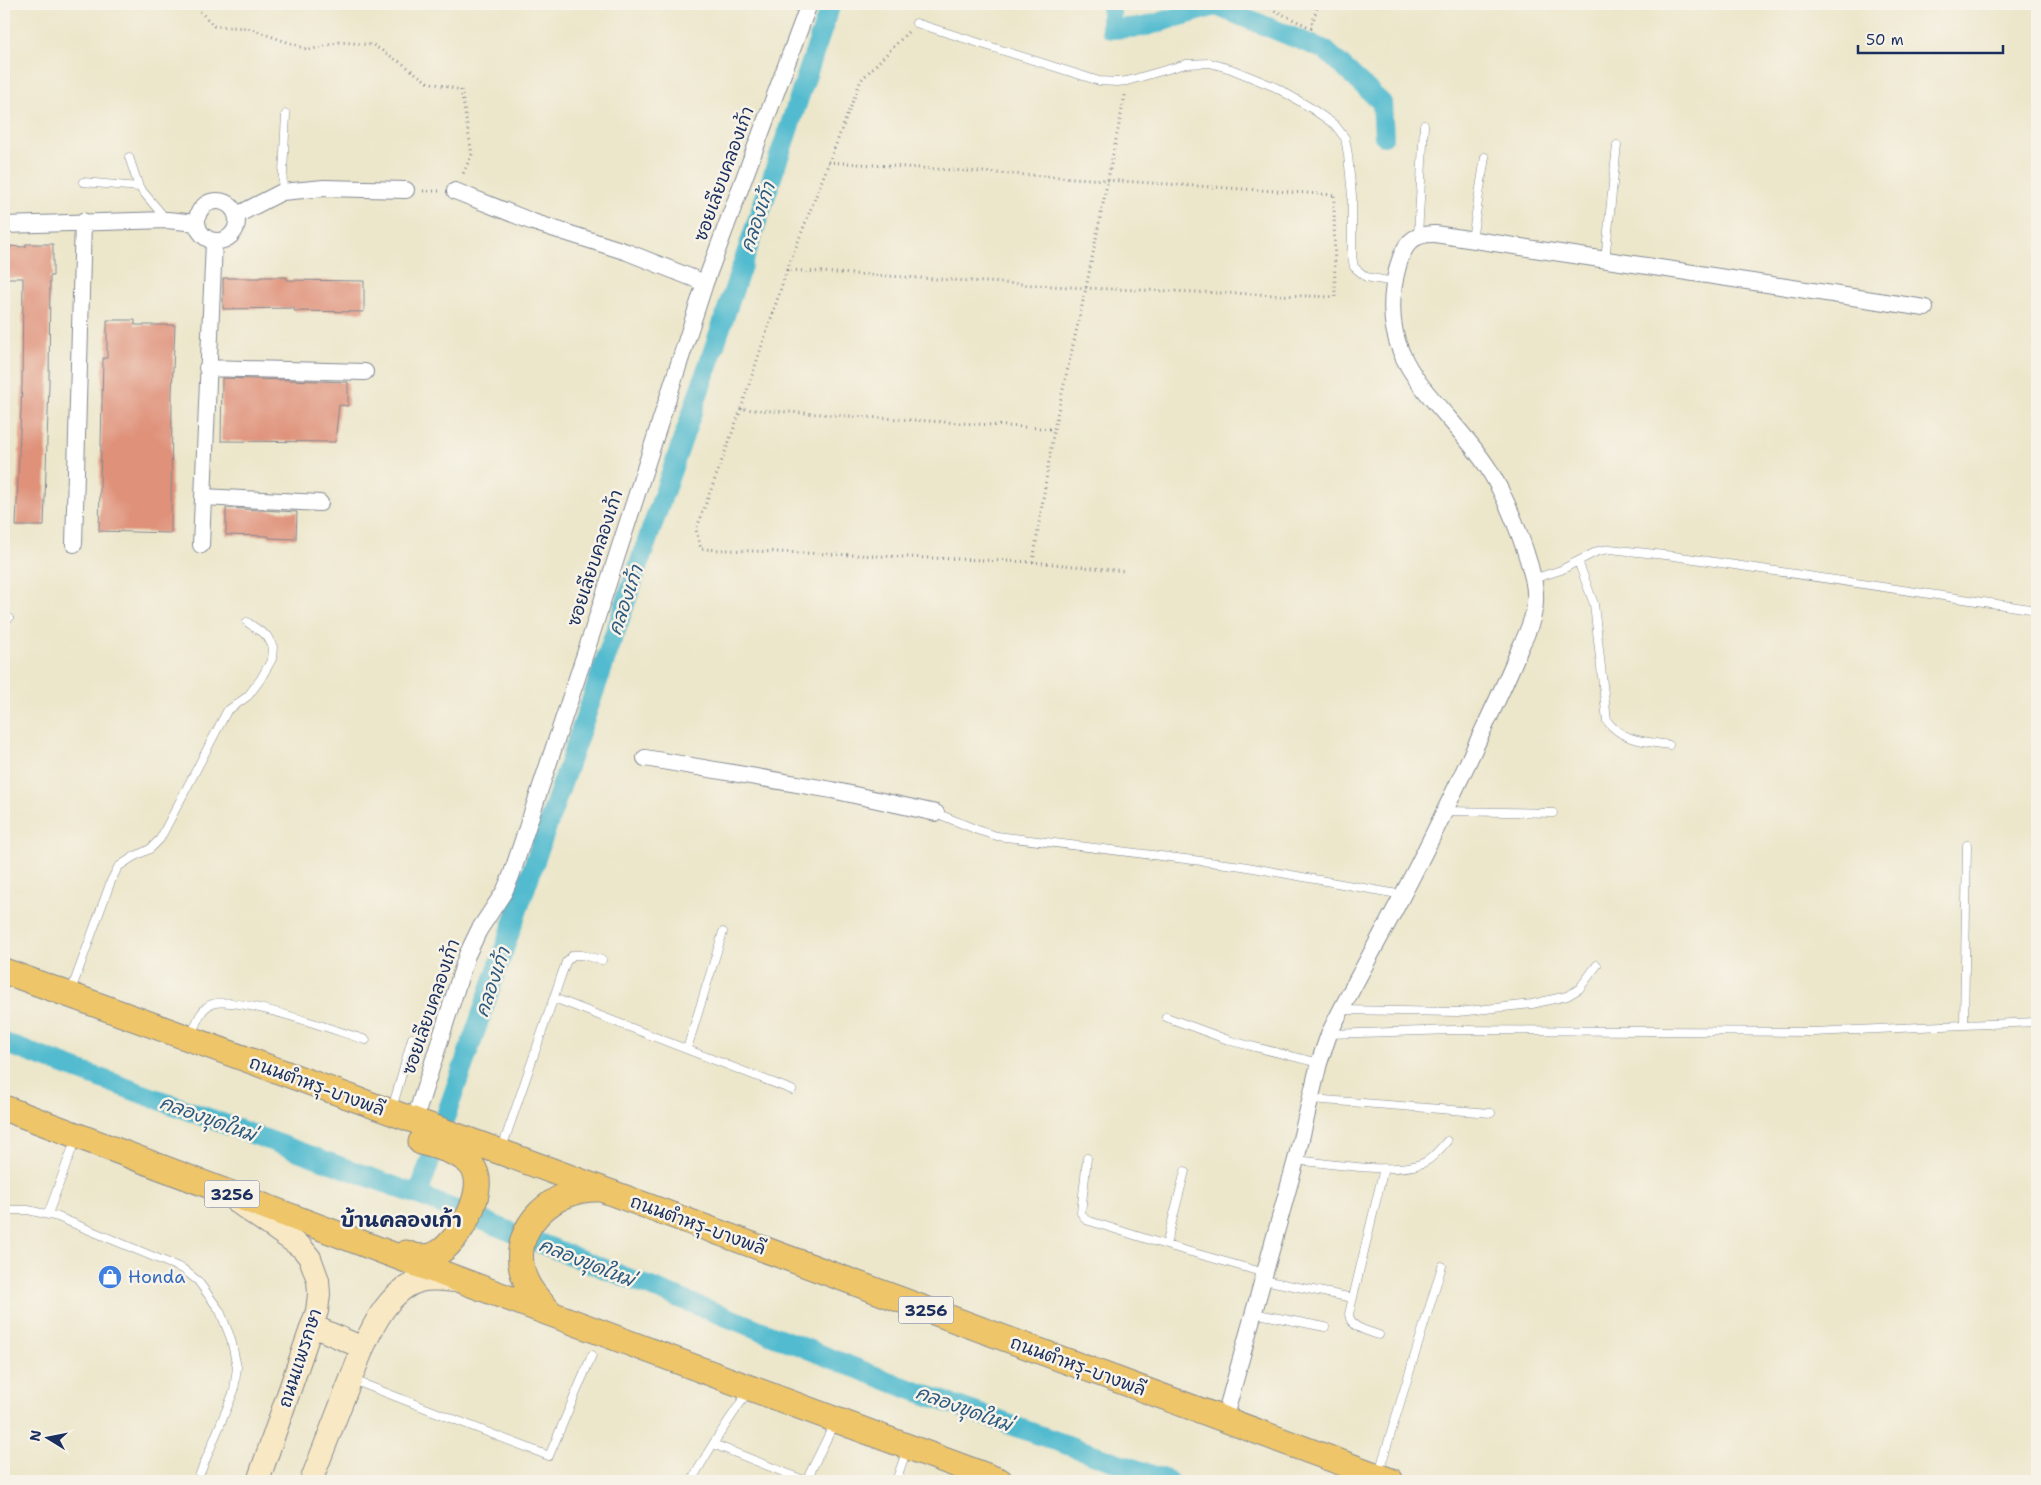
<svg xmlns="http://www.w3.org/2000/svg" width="2041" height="1485" viewBox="0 0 2041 1485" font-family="'Shantell Sans','Playpen Sans Thai',sans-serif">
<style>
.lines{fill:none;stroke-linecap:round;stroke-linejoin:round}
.canal{stroke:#52bbcf;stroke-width:20}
.building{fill:#df9179}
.lane-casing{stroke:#848a94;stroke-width:9}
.street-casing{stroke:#848a94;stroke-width:18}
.secondary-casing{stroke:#848a94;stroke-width:24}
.primary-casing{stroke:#848a94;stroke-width:27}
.path{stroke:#848a94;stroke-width:3;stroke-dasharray:1 4;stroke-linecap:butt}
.lane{stroke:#fff;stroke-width:8}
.street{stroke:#fff;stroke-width:16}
.secondary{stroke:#f8e8c3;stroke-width:22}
.primary{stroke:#eec569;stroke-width:25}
.labels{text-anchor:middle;stroke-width:5;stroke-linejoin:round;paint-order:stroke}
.shield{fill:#f7f3e8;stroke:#5d6a87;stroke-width:1}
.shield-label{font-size:16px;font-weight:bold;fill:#1b2f5e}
.street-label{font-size:18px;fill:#1b2f5e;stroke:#f7f3e8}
.shop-label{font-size:18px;fill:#366cbe;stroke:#f7f3e8;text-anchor:start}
.water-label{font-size:19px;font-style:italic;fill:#2c5980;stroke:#f7f3e8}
.quarter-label{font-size:20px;font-weight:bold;fill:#1b2f5e;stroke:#f7f3e8}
</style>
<rect width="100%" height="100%" fill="#f7f3e8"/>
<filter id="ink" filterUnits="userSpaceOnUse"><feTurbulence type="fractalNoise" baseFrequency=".02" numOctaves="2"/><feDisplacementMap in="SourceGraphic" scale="10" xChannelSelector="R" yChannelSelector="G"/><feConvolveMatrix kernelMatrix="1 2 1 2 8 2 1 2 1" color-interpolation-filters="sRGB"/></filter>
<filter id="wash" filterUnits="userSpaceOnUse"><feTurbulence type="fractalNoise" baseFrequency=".0096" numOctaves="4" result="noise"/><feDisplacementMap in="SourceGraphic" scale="20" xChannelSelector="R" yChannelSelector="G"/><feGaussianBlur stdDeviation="1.12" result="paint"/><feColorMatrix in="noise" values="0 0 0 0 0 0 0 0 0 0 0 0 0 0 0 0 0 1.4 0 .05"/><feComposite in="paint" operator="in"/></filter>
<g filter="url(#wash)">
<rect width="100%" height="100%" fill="#ece6ca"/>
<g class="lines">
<path class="canal" d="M1111 4V29L1143 27 1216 6 1325 50 1382 103 1384 136
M4 1043 418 1195 901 1386 1169 1481
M418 1195 686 430 831 4"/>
</g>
<g id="blocks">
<path class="building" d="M26 244H53V276H50L49 384 44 526H16L22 386 23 278H4V246L26 247Z
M260 277H287V280L364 281V312L294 311V308L223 309V278H260Z
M107 320H135V325H175L172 392 171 533 99 531 103 358H107Z
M222 378 348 382V406L339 405 335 442 221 441Z
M226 508 297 512 296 539 269 538V536L226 535Z"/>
</g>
</g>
<g filter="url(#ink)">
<use href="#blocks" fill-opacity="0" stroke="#848a94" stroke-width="1"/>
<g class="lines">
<g class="lane-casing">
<path id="lane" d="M916 23 1099 81 1117 82 1127 81 1186 64 1210 63 1231 69 1275 87 1311 108 1335 125 1345 138 1348 155 1352 196V256L1354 267 1366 277 1394 282
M129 157 139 187 166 219
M83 182 139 187
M282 192 286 114
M1418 236 1424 125
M1472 239 1485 157
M1605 260 1617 145
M1578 561 1598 551 1610 549 1674 556 2037 610
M1533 579 1561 570 1578 561 1594 604 1607 721C1624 742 1644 741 1669 745
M4 617 9 618
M1445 811 1553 813
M936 813 980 831 997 836 1242 866 1403 895
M71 991 111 881 118 867 133 857 150 849 160 839 227 711 248 696 260 680 272 659 273 647 267 636 247 622
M554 998 792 1090
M1341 1010 1458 1012 1532 1004 1567 996 1579 989 1597 965
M1166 1017 1231 1041 1319 1063
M1964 1025 2037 1022
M1329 1034 1454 1030 1813 1032 1964 1025 1967 845
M191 1035C196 1025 200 1008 212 1004 237 995 336 1031 366 1040
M687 1049 723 932
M1311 1099 1491 1113
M392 1109 412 1038
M502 1148 566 962 573 955H582L602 960
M1087 1158 1081 1213 1086 1220 1166 1245 1265 1273
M1296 1160C1328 1163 1397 1176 1425 1162 1433 1158 1441 1148 1447 1141
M4 1210H28L58 1217 183 1269 198 1281 220 1311 231 1339 237 1367 234 1391 197 1481
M48 1214 76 1138
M1166 1245 1185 1171
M1263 1280 1353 1298
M1253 1313 1325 1327
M1379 1335C1367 1331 1350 1328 1349 1314L1384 1168
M353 1380 549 1456 592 1355
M713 1444 806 1481
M1379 1472 1442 1266
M691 1481 713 1444 749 1390
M806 1481 835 1422
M896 1481 907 1449"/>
</g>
<g class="street-casing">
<path id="street" d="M455 191 533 222 627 252 705 283
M197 221a20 20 0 1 1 40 0a20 20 0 1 1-40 0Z
M237 215 282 192 324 188 406 190
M4 225 167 220 197 223
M207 368 365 372
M203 497 320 503
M74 544 83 221
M201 545 214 242
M645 758 832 790 936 813
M414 1122 467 955 479 930 504 892 511 876 591 636 705 283 809 4
M1224 1420 1296 1160 1319 1063 1329 1034C1352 987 1378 942 1402 896 1431 841 1458 784 1484 728 1497 701 1509 675 1520 648 1526 636 1532 623 1534 610 1536 601 1535 587 1533 578 1525 544 1506 497 1488 468 1442 397 1371 366 1398 266 1404 245 1412 233 1435 234L1925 308"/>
</g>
<g class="secondary-casing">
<path id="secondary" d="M234 1200 302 1248 310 1258 318 1280 319 1294 317 1311 258 1481
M313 1326 363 1348
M311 1481 363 1348C374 1323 391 1289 420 1281 431 1278 444 1280 455 1281"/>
</g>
<g class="primary-casing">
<path id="primary" d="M4 971 501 1152 1391 1481
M4 1108 409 1261 1000 1481
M406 1253C416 1257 426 1259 436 1254 458 1244 490 1188 472 1166 461 1152 437 1147 421 1142
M552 1314C539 1301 526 1288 522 1270 512 1225 555 1189 596 1189"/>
</g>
<path class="path" d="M193 4 214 26 248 28 309 50 340 42 373 45 403 64 427 82 461 90 472 154 462 176
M1261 4 1311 28 1318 4
M908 32 861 80 787 270 1086 288 1335 297 1334 195
M828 162 1336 195
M423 191H439
M787 270 741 409 1054 429
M741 409 696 530 701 549 1033 562 1124 571
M1033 562 1054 429 1086 288 1125 95"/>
<use href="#lane" class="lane"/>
<use href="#street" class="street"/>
<use href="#secondary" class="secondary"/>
<use href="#primary" class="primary"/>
</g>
</g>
<defs>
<g id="shop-disc" transform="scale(1.25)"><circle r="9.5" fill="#3f7fe0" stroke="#f7f3e8"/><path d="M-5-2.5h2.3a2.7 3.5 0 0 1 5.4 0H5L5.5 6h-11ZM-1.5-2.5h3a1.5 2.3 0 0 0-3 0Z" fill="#fff"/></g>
</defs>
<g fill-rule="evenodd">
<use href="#shop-disc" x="110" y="1277"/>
</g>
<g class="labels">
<g class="shield">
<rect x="204.5" y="1180.5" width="55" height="27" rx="4"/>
<rect x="898.5" y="1296.5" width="55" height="27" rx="4"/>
</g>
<g class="shield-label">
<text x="232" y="1200">3256</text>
<text x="926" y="1316">3256</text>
</g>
<g class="street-label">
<text transform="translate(724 174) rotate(-70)" y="6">ซอยเลียบคลองเก้า</text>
<text transform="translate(595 558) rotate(-72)" y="6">ซอยเลียบคลองเก้า</text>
<text transform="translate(431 1007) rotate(-71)" y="6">ซอยเลียบคลองเก้า</text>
<text transform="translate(317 1086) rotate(20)" y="6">ถนนตำหรุ-บางพลี</text>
<text transform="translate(698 1225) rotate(20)" y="6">ถนนตำหรุ-บางพลี</text>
<text transform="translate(300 1358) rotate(-72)" y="6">ถนนแพรกษา</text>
<text transform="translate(1078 1366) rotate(20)" y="6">ถนนตำหรุ-บางพลี</text>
</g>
<g class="shop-label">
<text x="128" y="1283">Honda</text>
</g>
<g class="water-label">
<text transform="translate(757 217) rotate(-71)" y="7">คลองเก้า</text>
<text transform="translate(625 600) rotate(-71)" y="7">คลองเก้า</text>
<text transform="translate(492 982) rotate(-71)" y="7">คลองเก้า</text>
<text transform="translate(208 1118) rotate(20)" y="7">คลองขุดใหม่</text>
<text transform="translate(587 1262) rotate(22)" y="7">คลองขุดใหม่</text>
<text transform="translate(964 1408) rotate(20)" y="7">คลองขุดใหม่</text>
</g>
<g class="quarter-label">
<text x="401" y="1227">บ้านคลองเก้า</text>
</g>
</g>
<rect width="2041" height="1485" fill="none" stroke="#f7f3e8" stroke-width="20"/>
<g transform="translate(48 1438) rotate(280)" stroke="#f7f3e8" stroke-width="4" paint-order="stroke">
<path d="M0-4L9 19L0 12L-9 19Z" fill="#1b2f5e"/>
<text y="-8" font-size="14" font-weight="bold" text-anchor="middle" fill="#1b2f5e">N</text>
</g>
<path d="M1858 45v8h145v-8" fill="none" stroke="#1b2f5e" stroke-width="2.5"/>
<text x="1866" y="45" font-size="15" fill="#1b2f5e" stroke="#f7f3e8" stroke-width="4" paint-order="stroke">50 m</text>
</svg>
